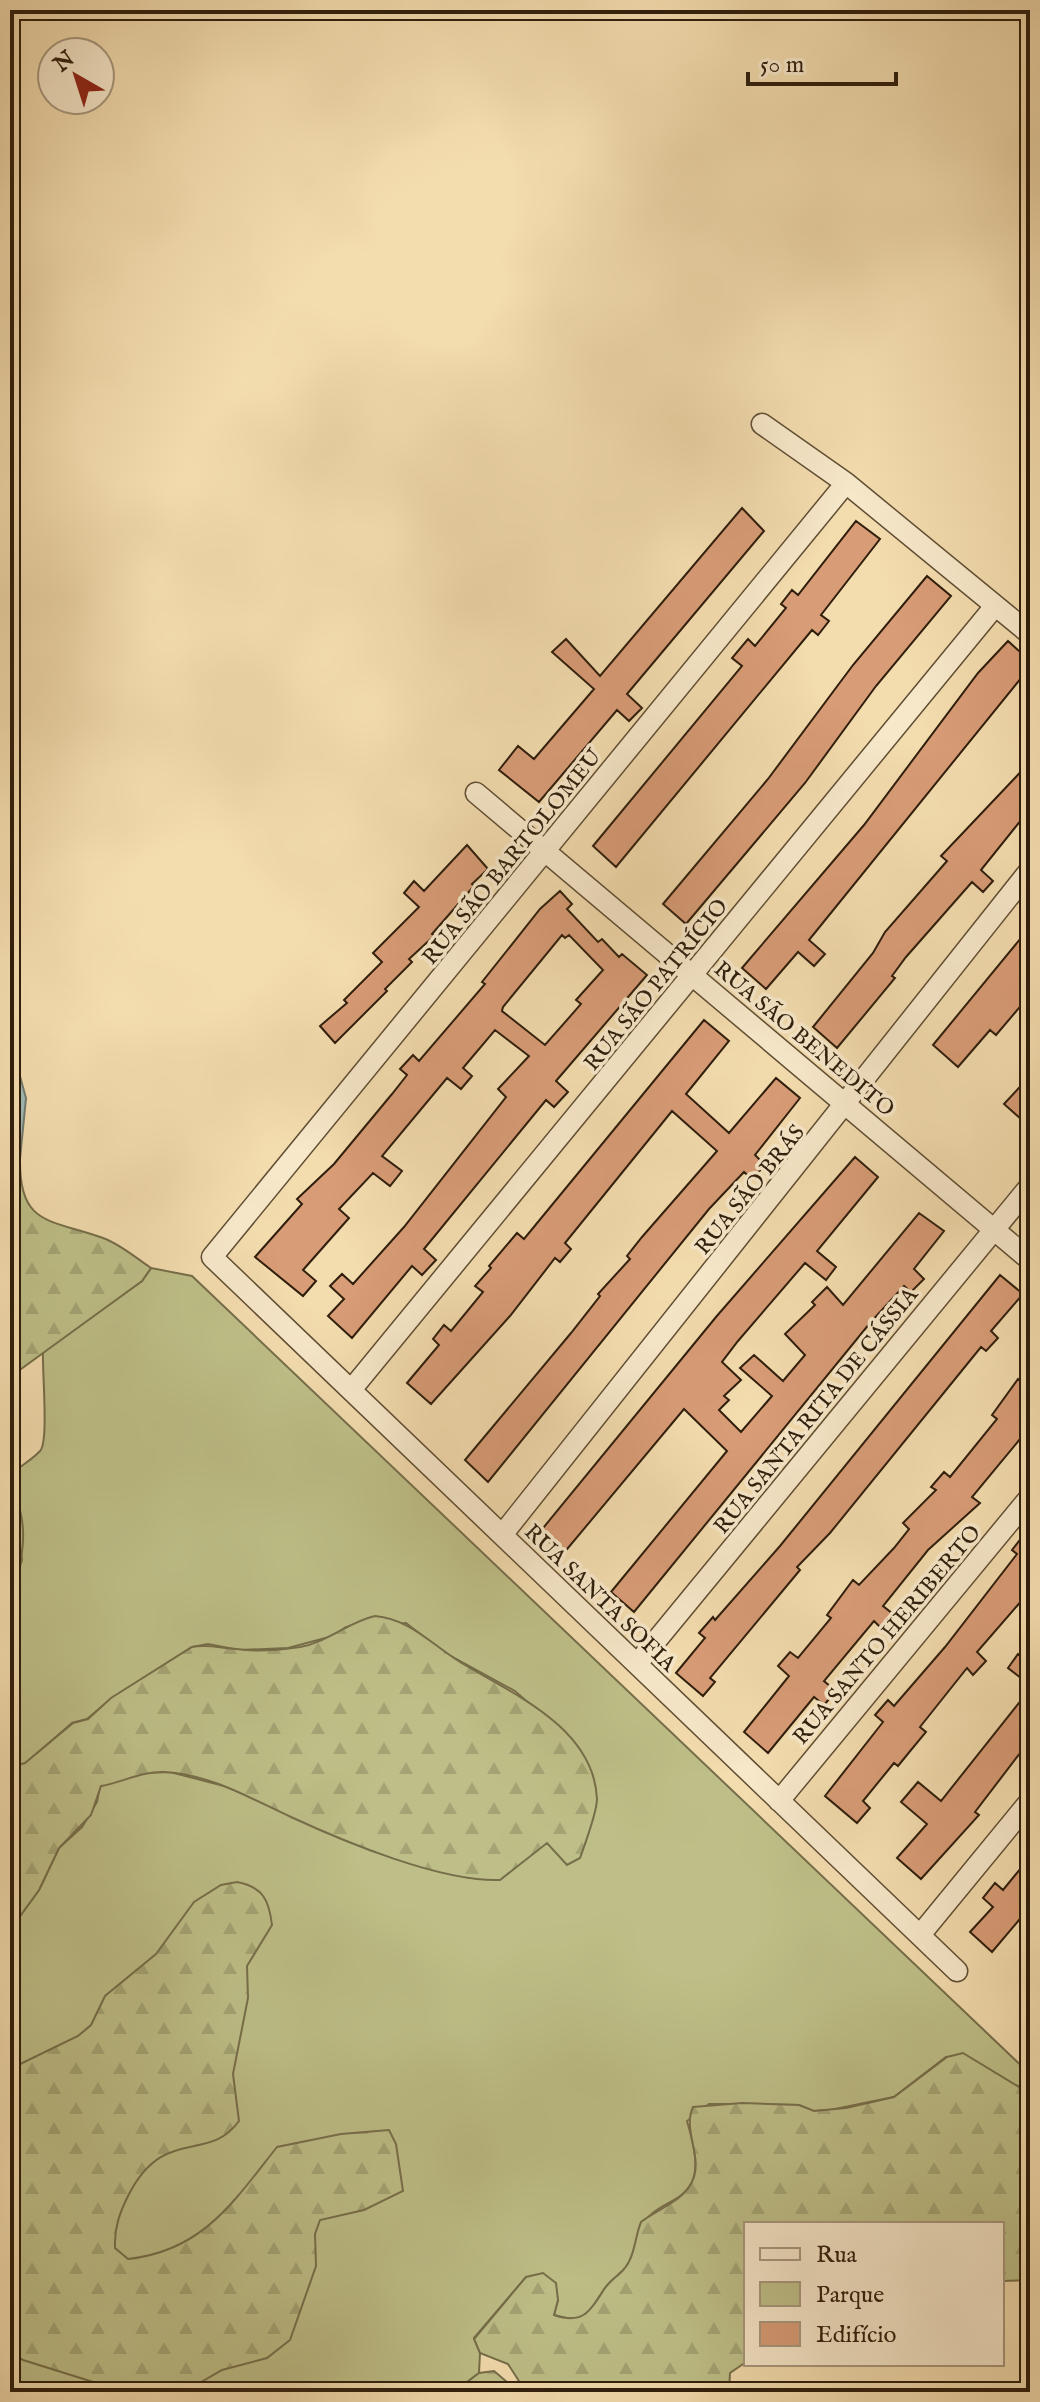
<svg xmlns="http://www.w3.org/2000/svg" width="1040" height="2402" viewBox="0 0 1040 2402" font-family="'IM FELL English',serif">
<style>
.green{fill:#bebf88;stroke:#766e4a;stroke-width:2}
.forest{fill:url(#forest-firs);stroke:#766e4a;stroke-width:2}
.water{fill:url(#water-ripples);stroke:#727b71;stroke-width:2}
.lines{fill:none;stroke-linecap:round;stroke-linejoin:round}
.shore{stroke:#676c60;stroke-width:2}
.building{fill:#d89c76;stroke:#2f1e0c;stroke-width:2;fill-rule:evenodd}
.minor-casing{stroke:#604e34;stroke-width:23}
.minor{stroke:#f7e8ca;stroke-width:20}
.labels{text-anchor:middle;stroke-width:7;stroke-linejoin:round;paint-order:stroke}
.street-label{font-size:22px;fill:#2f1e0c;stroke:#f7e8ca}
</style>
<defs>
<pattern id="forest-firs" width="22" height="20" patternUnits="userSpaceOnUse" patternTransform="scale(2)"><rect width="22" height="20" fill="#bebf88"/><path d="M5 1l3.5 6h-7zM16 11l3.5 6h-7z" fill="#a4a474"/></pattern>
<pattern id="water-ripples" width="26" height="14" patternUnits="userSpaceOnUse" patternTransform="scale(2)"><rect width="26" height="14" fill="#9fb9b5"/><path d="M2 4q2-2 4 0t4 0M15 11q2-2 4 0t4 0" fill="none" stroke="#829692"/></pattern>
</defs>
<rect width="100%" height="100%" fill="#f3dcae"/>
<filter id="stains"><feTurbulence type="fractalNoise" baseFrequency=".0025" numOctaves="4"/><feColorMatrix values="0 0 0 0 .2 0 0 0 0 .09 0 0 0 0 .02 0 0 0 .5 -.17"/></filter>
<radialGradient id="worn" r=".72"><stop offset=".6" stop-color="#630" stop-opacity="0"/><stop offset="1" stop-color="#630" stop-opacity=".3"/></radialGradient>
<path class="green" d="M151 1268 192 1276 1030 2074V2104L1018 2086 946 2057 894 2097 830 2110 813 2111 799 2105 709 2104 687 2121C692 2138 700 2165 692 2182 684 2199 666 2202 654 2212 635 2226 638 2248 627 2266 621 2274 611 2280 605 2288 588 2312 588 2326 554 2315L558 2300 526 2277 474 2338 480 2353 479 2373 454 2392H10V1930L39 1890 59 1848 82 1827 97 1802 100 1786 139 1773 170 1772 228 1787 367 1848 469 1878 535 1852 547 1842 585 1844 587 1829 574 1743 515 1691 445 1653 406 1623 346 1627 333 1636 288 1648 239 1650 208 1644 192 1647 112 1698 87 1719 72 1723 25 1764 10 1767V1598L22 1560 16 1498 10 1496V1476C19 1466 31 1461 40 1451 49 1442 42 1371 43 1351L142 1281Z"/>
<path class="forest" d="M20 1159C19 1226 50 1219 103 1238 120 1244 136 1258 151 1268L142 1281 10 1377V1180Z
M10 1496 16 1498C30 1533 21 1564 10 1598Z
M375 1616C410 1619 431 1644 460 1662 511 1693 594 1727 597 1799 597 1812 585 1844 580 1858L567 1865 547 1843 500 1880C441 1882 345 1842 291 1817 252 1799 209 1774 165 1772 141 1771 124 1782 101 1786L91 1815 59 1848 39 1890 10 1930V1767L25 1763 73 1723 88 1719 111 1698 192 1647C208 1644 220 1648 236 1649 256 1652 280 1650 300 1647 328 1642 348 1622 375 1616Z
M237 1882C263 1887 269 1900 272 1925L247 1966 248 1998 233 2074 239 2121C208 2164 165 2125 129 2194 120 2212 114 2227 115 2248L128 2259C203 2251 234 2201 277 2147L341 2134 389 2130 396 2144 403 2191 364 2210 320 2220 315 2234 316 2266 290 2340 267 2358 222 2370 184 2392H125L23 2360 10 2351V2069L78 2036 91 2025 105 1996 156 1954 194 1902 221 1885Z
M963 2053 1019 2087 1030 2104V2280L1002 2281V2224H746V2362L730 2373 729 2392H526L508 2364 480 2353 474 2339 526 2277 543 2273 556 2283 558 2300 554 2315C581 2324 589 2314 603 2291 608 2282 617 2277 624 2269 635 2257 635 2236 641 2222 657 2209 682 2202 692 2182 704 2157 682 2131 693 2107L742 2103 799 2105 814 2111 846 2108 894 2097 947 2057Z
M494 2371 507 2382 510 2392H454L479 2373Z"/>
<path class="water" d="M10 1040 26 1098 20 1159 10 1180Z"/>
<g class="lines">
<path class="shore" d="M10 1068 18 1098 10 1161"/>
</g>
<path class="building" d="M742 508 764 531 627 694 642 708 629 721 617 710 539 802 499 770 518 746 534 759 594 689 552 652 566 639 600 676Z
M856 521 880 539 821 615 829 621 818 635 812 630 616 867 593 846 742 666 732 658 748 639 755 646 786 608 781 604 792 590 798 595Z
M927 576 951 596 876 686 805 783 686 924 663 904 768 779 853 665Z
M1008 641 1030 661V667L809 940 825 954 814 966 798 952 766 989 742 968 864 825 978 673Z
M1030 762V809L981 870 993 881 983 892 972 882 906 957 892 976 895 978 837 1048 813 1027 873 953 885 932 947 861 941 856Z
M467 845 488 869 472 884 474 886 432 934 434 936 409 959 412 962 385 989 387 991 335 1043 320 1026 347 1003 344 1000 382 962 373 953 419 907 404 893 414 881 424 891Z
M560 891 572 904 567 909 598 942 602 939 619 957 622 954 647 975 556 1081 568 1092 554 1107 546 1100 424 1249 436 1260 422 1275 412 1266 352 1338 328 1316 344 1299 330 1286 342 1274 353 1284 404 1227 506 1097 498 1089 529 1056 495 1030 463 1068 472 1076 461 1089 447 1078 382 1156 402 1171 390 1186 373 1173 339 1209 349 1218 303 1270 316 1281 303 1296 255 1257 302 1204 297 1199 334 1164 392 1094 407 1075 400 1069 413 1055 419 1061 485 984 482 982 540 909ZM562 935 565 938 569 935 603 970 576 1000 581 1004 545 1045 502 1011 503 1007Z
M1030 927V995L996 1035 990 1030 958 1067 933 1045Z
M704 1020 729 1041 686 1094 729 1133 776 1078 800 1098 755 1155 765 1165 752 1179 744 1172 709 1209 488 1482 465 1460 571 1333 600 1296 598 1294 630 1259 627 1256 642 1237 717 1151 672 1111 565 1243 571 1249 560 1262 555 1258 510 1316 431 1404 407 1383 439 1345 433 1339 444 1325 451 1331 483 1292 475 1286 491 1268 489 1266 517 1233 524 1239Z
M1030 1076V1127L1004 1104Z
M855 1157 878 1177 817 1251 836 1267 826 1280 805 1263 738 1341 722 1362 741 1380 724 1396 729 1400 719 1410 741 1432 772 1396 740 1368 754 1355 783 1381 805 1355 785 1334 815 1305 812 1302 827 1287 843 1305 919 1213 944 1231 914 1269 924 1279 911 1292 904 1286 870 1323 634 1612 611 1592 727 1451 684 1409 563 1554 539 1533 716 1317Z
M1000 1275 1023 1294 991 1331 998 1338 986 1351 981 1347 830 1533 797 1567 800 1570 710 1678 715 1682 703 1696 676 1673 705 1638 699 1633 713 1617 715 1620 780 1546Z
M1018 1379 1030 1390V1427L972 1497 980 1503 928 1550 883 1606 893 1614 881 1628 874 1621 824 1681 836 1691 824 1705 814 1697 768 1753 744 1732 789 1676 778 1666 790 1652 798 1658 831 1618 827 1615 853 1580 859 1585 894 1548 909 1529 903 1523 936 1490 931 1487 944 1472 950 1477 997 1419 992 1415Z
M1030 1527V1591L977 1652 986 1661 973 1675 967 1668 920 1727 926 1732 911 1750 898 1766 894 1763 863 1801 870 1808 857 1823 825 1796 883 1722 875 1715 888 1700 894 1706 945 1647 1017 1554 1012 1550Z
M1018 1654 1030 1663V1685L1008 1668Z
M1030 1689V1740L975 1812 979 1815 921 1879 897 1858 927 1824 901 1802 918 1782 941 1801Z
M1030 1857V1907L992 1952 970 1932 993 1907 983 1898 995 1883 1003 1890Z"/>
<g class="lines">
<g class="minor-casing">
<path id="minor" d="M762 424 846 483 1030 634
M846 483 212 1257 957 1971
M476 793 1030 1260
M351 1390 995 606
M502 1535 1030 870
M637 1664 1030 1186
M779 1801 1030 1497
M920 1935 1030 1801"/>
</g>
<use href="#minor" class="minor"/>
</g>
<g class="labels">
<g class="street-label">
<text transform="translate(511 856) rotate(-51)" y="8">RUA SÃO BARTOLOMEU</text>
<text transform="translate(655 984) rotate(-51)" y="8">RUA SÃO PATRÍCIO</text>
<text transform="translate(805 1038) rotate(40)" y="8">RUA SÃO BENEDITO</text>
<text transform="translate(749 1189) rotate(-51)" y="8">RUA SÃO BRÁS</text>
<text transform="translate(815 1410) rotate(-51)" y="8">RUA SANTA RITA DE CÁSSIA</text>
<text transform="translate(601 1597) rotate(44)" y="8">RUA SANTA SOFIA</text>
<text transform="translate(886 1634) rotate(-50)" y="8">RUA SANTO HERIBERTO</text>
</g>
</g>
<rect width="1040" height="2402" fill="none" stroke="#f3dcae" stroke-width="40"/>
<rect x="12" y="12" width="1016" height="2378" fill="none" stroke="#2f1e0c" stroke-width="4"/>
<rect x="20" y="20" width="1000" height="2362" fill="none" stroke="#2f1e0c" stroke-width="2"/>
<rect x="744" y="2222" width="260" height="144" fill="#f7e8ca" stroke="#a7977e" stroke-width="2"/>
<rect x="760" y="2248" width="40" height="12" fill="#f7e8ca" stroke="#a7977e" stroke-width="2"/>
<text x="816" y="2262" font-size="24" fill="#2f1e0c">Rua</text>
<rect x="760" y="2282" width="40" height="24" fill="#bebf88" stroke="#a7977e" stroke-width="2"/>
<text x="816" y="2302" font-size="24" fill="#2f1e0c">Parque</text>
<rect x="760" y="2322" width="40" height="24" fill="#d89c76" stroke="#a7977e" stroke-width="2"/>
<text x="816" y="2342" font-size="24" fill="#2f1e0c">Edifício</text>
<g transform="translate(76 76) rotate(321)"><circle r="38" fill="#f7e8ca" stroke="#a7977e" stroke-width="2"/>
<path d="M0-6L14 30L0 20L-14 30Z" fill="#8f2418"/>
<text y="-12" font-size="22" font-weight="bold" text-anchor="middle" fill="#2f1e0c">N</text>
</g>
<path d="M748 72v12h148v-12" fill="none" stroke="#2f1e0c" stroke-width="4"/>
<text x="760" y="72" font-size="24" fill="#2f1e0c" stroke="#f7e8ca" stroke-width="6" paint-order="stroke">50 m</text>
<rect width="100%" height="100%" filter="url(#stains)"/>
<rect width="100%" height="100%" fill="url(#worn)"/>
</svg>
